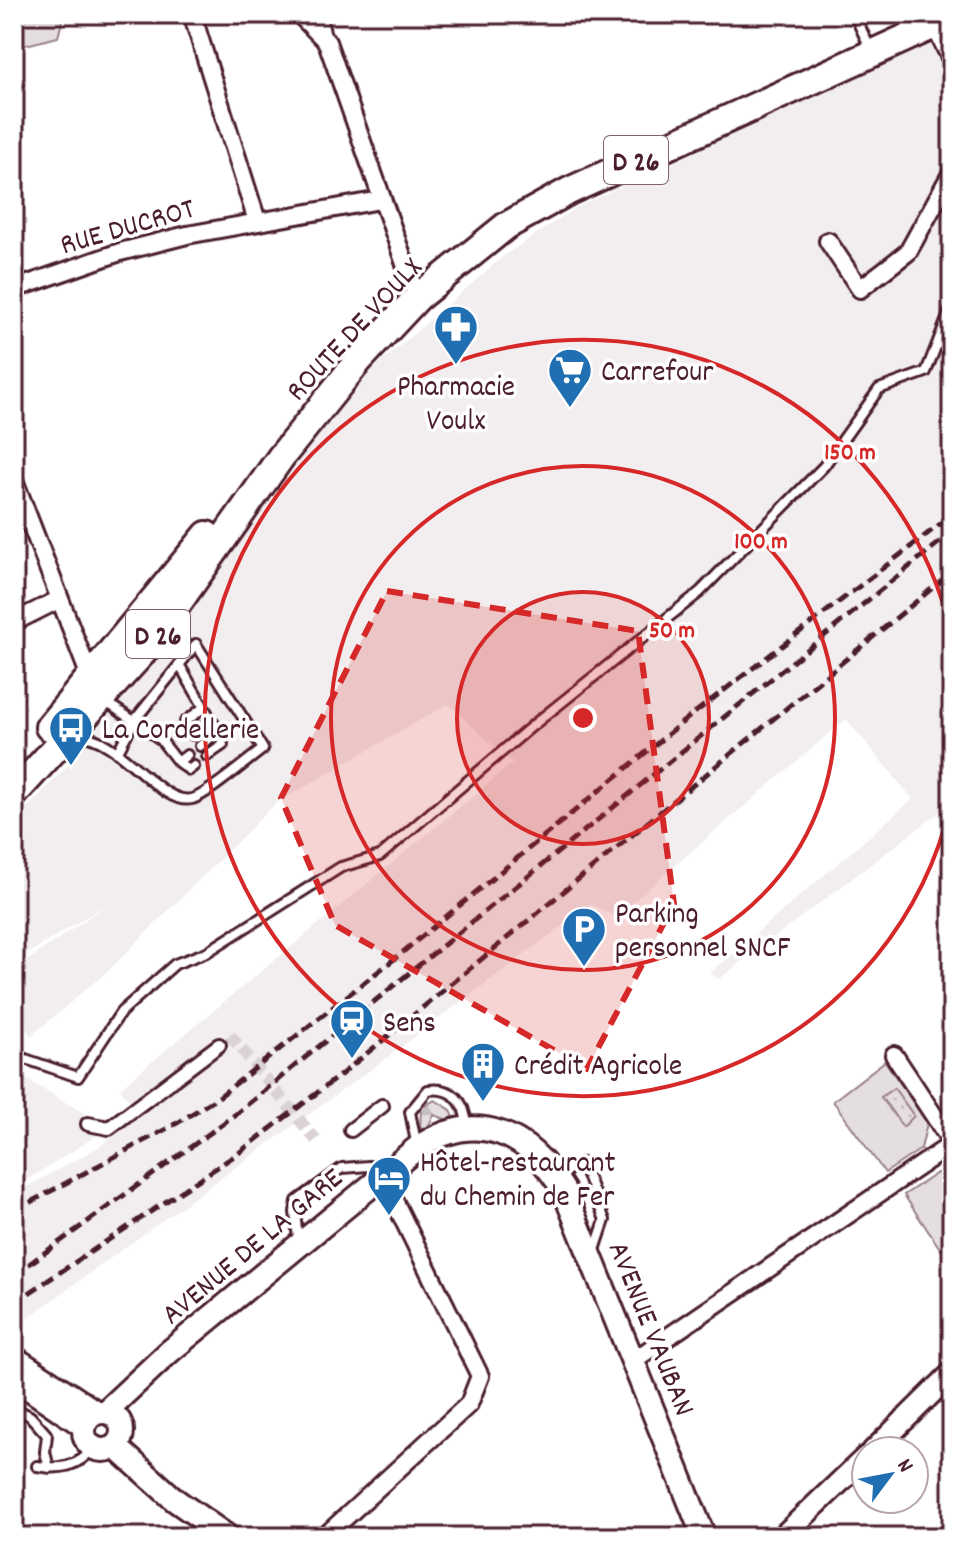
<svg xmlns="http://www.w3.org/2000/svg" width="966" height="1551" viewBox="0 0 966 1551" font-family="Dekko,sans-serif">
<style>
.built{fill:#f2eeef}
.grass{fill:#e5dee0;stroke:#987e86;stroke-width:2}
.forest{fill:url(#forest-firs);stroke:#987e86;stroke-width:2}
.park{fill:url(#park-dots);stroke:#987e86;stroke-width:2}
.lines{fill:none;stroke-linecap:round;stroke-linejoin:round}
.pedestrian-tunnel{stroke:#dbd2d5;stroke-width:12;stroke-dasharray:12 6;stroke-linecap:butt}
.service-casing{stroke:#4a1f2b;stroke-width:14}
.pedestrian-casing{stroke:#4a1f2b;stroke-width:18}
.minor-casing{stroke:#4a1f2b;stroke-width:22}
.tertiary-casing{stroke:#4a1f2b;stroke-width:26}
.secondary-casing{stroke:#4a1f2b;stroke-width:28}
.primary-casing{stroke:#4a1f2b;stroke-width:32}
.service{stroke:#fff;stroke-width:8}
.pedestrian{stroke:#fff;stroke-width:12}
.minor{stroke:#fff;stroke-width:16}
.tertiary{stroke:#fff;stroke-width:20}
.secondary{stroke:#fff;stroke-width:22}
.primary{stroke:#fff;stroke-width:26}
.rail{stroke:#4a1f2b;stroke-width:5;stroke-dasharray:12 6;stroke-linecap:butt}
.marked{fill:#d62828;fill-opacity:0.2;stroke:#d62828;stroke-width:6;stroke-dasharray:16 10;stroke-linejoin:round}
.ring{fill:none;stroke:#d62828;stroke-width:4}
.labels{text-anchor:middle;stroke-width:7;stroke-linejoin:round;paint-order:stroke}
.shield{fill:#fff;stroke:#80626b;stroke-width:2}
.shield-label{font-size:28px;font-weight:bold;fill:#4a1f2b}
.street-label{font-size:30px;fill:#4a1f2b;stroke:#fff}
.poi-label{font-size:30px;fill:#4a1f2b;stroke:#fff;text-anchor:start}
.centre{fill:#d62828;stroke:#fff;stroke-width:4}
.ring-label{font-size:24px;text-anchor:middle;font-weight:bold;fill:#d62828;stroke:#fff;stroke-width:7;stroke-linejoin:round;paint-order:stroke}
</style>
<defs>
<pattern id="forest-firs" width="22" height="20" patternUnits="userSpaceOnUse" patternTransform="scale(2)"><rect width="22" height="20" fill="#e5dee0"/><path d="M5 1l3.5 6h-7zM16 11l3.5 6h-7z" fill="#c6bec0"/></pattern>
<pattern id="park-dots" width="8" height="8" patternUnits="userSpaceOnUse" patternTransform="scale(2)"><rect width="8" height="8" fill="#e5dee0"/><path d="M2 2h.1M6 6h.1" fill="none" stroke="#c6bec0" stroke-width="1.8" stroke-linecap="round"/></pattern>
</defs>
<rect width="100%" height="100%" fill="#fff"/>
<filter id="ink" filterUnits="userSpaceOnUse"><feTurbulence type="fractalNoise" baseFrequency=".0125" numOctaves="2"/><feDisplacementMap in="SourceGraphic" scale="16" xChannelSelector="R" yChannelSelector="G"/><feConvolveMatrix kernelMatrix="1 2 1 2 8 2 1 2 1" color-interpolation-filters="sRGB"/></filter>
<g filter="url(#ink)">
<path class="built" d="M952 33V803L719 979 710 973 913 799 846 719 615 917 591 904 376 1066 14 1328V1194L97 1148 139 1115 120 1088 513 763 448 704 275 804 110 969 31 1036 14 1012V970L112 901 14 962V821L77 756 229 548 373 369 505 255 577 207Z
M14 1072 109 1128 14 1188Z"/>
<path class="grass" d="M14 14H64L58 37 14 48Z
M885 1061 927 1123 921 1149 885 1173 833 1101Z
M937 1173 952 1177V1243L941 1250 904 1195Z"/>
<path class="forest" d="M435 1100 451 1110 454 1118 448 1120 434 1115 428 1127 420 1129 421 1108Z"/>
<path class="park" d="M894 1088 914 1116 903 1127 881 1097Z"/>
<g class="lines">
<path class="pedestrian-tunnel" d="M230 1035 316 1140"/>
<g class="service-casing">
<path id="service" d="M321 14 326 37
M854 14 871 50
M14 529 32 522
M180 666 212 721 193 735
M185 722 204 707
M75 736C118 732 159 807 192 799 206 796 249 759 263 749L196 644 134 721 103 700
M200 746 219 731 212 721
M117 753 134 721 160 739 178 762 187 755
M207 756 223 745 219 731
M178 762 189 770 194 766
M14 1055 78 1077 121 1012 175 964 207 952 341 867 380 856 532 726 700 592 824 466 879 389 926 372 952 306
M417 1147 410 1112 428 1090C453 1087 465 1101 467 1126
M555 1177 582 1163 605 1220 594 1253
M298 1239 295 1212 297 1201 342 1168 369 1166 384 1173
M14 1408 30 1416 47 1435 45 1452 49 1468
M37 1466C60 1470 79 1467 93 1448"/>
</g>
<g class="pedestrian-casing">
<path id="pedestrian" d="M88 1124 109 1128 219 1045
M351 1130 382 1106"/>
</g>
<g class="minor-casing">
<path id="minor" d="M192 14 257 221
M299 14 327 42 417 298
M935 27 952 61
M828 241 860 289 908 252 952 172
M14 289 120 252 187 235 380 200
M14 480 90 677
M14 622 60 599
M894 1055 952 1143
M634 1360 952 1144
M324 1537 469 1404 480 1376 382 1176"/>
</g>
<g class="tertiary-casing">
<path id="tertiary" d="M873 1451 952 1373
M782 1537 866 1457"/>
</g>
<g class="secondary-casing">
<path id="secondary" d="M14 1358 97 1413
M14 1378 84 1426
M105 1412 169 1352 417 1148C477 1108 529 1133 564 1191L704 1537
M84 1431a19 19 0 1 1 38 0a19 19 0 1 1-38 0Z
M115 1446 175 1500 228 1537"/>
</g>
<g class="primary-casing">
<path id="primary" d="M49 727 207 535
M14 794 145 650 281 457 359 360 417 298 506 226 569 191 952 17"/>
</g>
<use href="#service" class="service"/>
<use href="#pedestrian" class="pedestrian"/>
<use href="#minor" class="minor"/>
<use href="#tertiary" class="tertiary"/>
<use href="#secondary" class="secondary"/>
<use href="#primary" class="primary"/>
<path class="rail" d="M14 1211 179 1122 220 1096 403 952 684 721 952 515
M14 1275 232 1117 952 532
M14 1303 240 1152 343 1073 952 572"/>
</g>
</g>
<path class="marked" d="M387 591 638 631 674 904 587 1069 335 925 281 798Z"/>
<circle cx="583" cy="718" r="126" fill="#d62828" fill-opacity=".12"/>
<g class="ring">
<circle cx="583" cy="718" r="126"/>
<circle cx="583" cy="718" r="252"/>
<path d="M951 803A378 378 0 1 1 951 633"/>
</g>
<defs>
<g id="pharmacy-pin" transform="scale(2.3)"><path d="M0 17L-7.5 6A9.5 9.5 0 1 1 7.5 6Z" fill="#1f6fb2" stroke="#fff"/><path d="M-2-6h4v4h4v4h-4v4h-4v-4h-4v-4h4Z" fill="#fff"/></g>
<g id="supermarket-pin" transform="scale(2.3)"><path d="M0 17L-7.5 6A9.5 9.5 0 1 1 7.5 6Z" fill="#1f6fb2" stroke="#fff"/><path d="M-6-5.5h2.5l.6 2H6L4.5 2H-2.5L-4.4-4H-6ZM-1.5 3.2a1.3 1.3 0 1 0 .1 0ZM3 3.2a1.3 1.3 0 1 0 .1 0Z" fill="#fff"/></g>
<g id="bus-pin" transform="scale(2.3)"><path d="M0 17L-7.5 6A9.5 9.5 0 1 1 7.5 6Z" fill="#1f6fb2" stroke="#fff"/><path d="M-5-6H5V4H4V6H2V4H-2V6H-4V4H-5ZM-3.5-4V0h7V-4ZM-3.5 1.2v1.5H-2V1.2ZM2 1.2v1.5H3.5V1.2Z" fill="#fff"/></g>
<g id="parking-pin" transform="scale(2.3)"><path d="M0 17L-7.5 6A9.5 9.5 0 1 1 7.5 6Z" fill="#1f6fb2" stroke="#fff"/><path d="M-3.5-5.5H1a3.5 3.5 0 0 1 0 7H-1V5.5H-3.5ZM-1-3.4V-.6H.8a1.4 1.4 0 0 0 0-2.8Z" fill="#fff"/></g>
<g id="station-pin" transform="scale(2.3)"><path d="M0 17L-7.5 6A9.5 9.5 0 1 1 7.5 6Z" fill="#1f6fb2" stroke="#fff"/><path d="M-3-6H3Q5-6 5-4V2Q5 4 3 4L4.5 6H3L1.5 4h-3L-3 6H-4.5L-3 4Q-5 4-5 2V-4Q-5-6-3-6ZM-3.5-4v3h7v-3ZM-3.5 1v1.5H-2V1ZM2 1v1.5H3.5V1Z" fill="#fff"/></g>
<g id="building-pin" transform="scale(2.3)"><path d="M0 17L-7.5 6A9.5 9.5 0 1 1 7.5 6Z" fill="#1f6fb2" stroke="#fff"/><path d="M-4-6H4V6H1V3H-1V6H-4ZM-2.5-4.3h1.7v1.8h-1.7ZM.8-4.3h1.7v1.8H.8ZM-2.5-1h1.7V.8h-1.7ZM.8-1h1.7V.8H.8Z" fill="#fff"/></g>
<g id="hotel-pin" transform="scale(2.3)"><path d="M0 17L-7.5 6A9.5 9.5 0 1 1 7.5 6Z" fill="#1f6fb2" stroke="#fff"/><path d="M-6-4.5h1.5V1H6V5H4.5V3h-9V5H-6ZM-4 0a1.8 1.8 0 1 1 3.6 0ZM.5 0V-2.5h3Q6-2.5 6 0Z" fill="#fff"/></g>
</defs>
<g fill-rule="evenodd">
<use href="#pharmacy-pin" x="456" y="327"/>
<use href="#supermarket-pin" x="570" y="370"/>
<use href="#bus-pin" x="71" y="728"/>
<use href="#parking-pin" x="584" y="929"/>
<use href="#station-pin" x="352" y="1021"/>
<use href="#building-pin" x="483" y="1064"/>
<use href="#hotel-pin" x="389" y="1178"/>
</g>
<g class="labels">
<g class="shield">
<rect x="604" y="136" width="64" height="48" rx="6"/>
<rect x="126" y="610" width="64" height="48" rx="6"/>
</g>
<g class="shield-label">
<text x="636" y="170">D 26</text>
<text x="158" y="644">D 26</text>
</g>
<g class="street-label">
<text transform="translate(127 225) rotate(-16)" y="10">RUE DUCROT</text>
<text transform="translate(353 328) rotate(-47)" y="10">ROUTE DE VOULX</text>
<text transform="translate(251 1245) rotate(-40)" y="10">AVENUE DE LA GARE</text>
<text transform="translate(653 1328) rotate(68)" y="10">AVENUE VAUBAN</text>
</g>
<g class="poi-label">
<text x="601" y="380">Carrefour</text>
<text x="456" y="395" text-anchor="middle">Pharmacie<tspan x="456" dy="34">Voulx</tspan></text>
<text x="102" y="738">La Cordellerie</text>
<text x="615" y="922">Parking<tspan x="615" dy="34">personnel SNCF</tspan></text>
<text x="383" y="1031">Sens</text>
<text x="514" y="1074">Crédit Agricole</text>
<text x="420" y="1171">Hôtel-restaurant<tspan x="420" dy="34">du Chemin de Fer</tspan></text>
</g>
</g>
<circle cx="583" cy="718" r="12" class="centre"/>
<g class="ring-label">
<text x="850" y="459">150 m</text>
<text x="761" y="548">100 m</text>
<text x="672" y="637">50 m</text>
</g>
<rect width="966" height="1551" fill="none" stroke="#fff" stroke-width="48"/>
<rect x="24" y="24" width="918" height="1503" fill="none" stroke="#4a1f2b" stroke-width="3" filter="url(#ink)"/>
<g transform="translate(890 1475) rotate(58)"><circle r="38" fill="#ffffff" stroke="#b7a5aa" stroke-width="2"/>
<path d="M0-6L14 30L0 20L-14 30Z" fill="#1f6fb2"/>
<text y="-12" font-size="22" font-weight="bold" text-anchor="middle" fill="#4a1f2b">N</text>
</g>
</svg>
